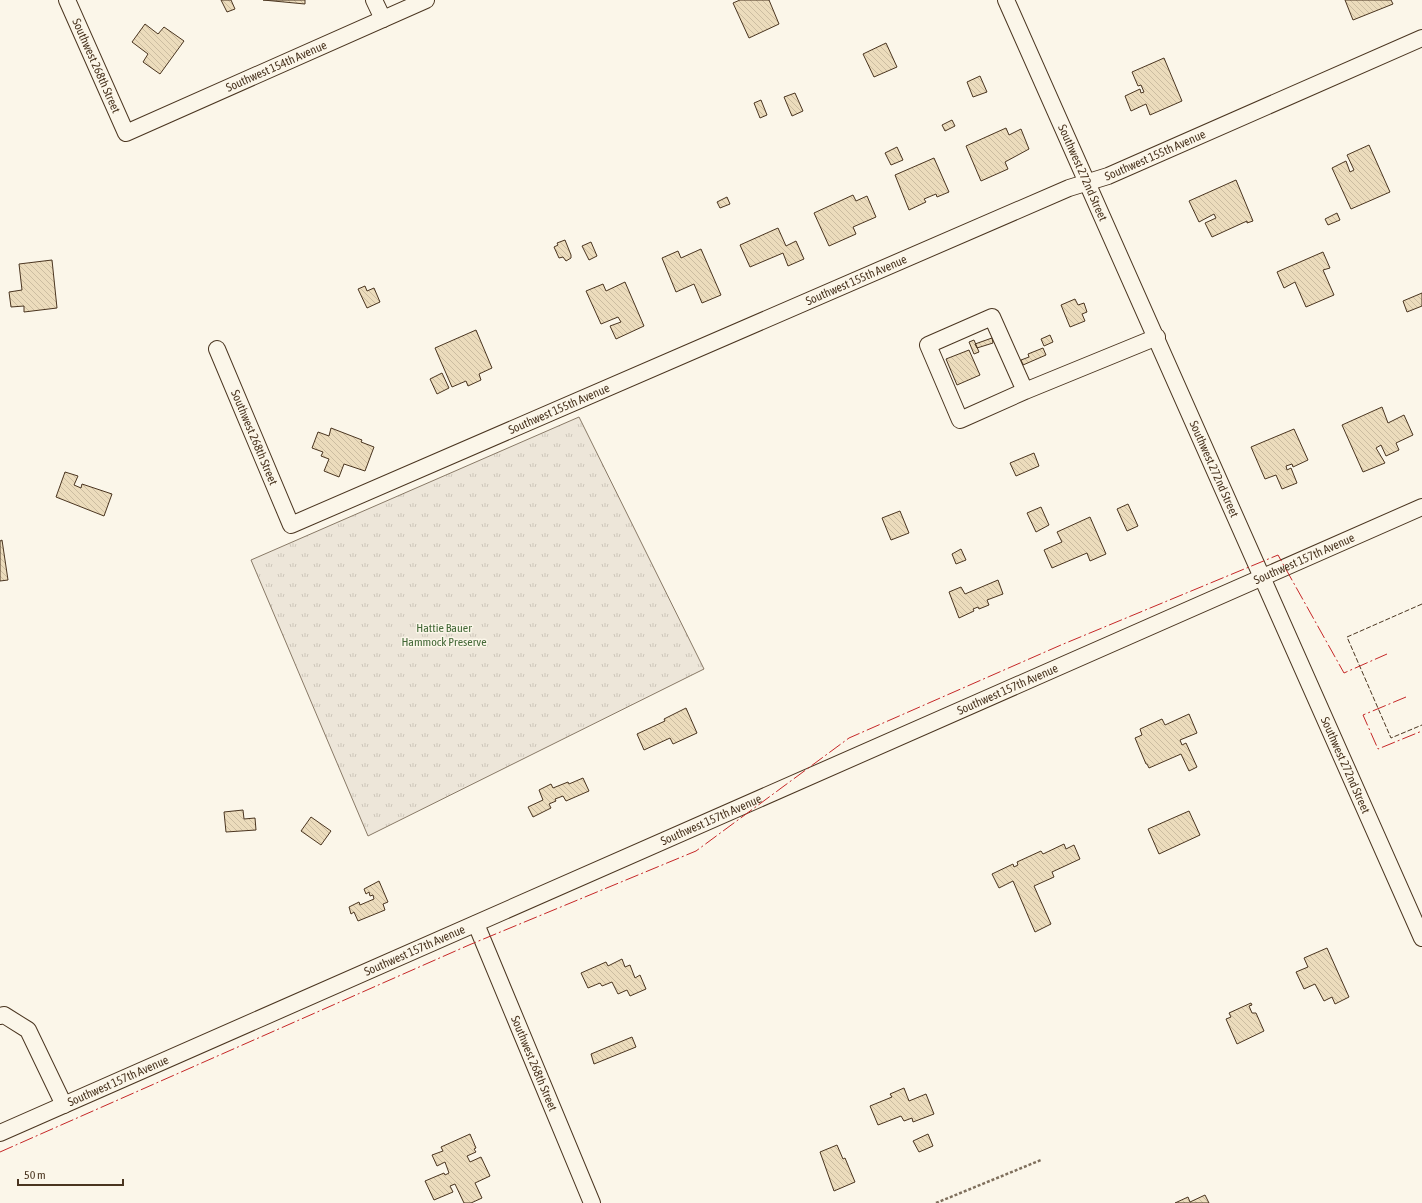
<svg xmlns="http://www.w3.org/2000/svg" width="1422" height="1203" viewBox="0 0 1422 1203" font-family="'Asap Condensed',sans-serif">
<style>
.park{fill:url(#park-tufts);stroke:#887966}
.building{fill:url(#building-back-hatch);stroke:#4a3520}
.lines{fill:none;stroke-linecap:round;stroke-linejoin:round}
.minor-casing{stroke:#4a3520;stroke-width:18}
.path{stroke:#7f6f5c;stroke-width:2.5;stroke-dasharray:3 2;stroke-linecap:butt}
.minor{stroke:#fbf6e9;stroke-width:16}
.fence{stroke:#4a3520;stroke-width:1;stroke-dasharray:5 2;stroke-linecap:butt}
.power{stroke:#c62828;stroke-width:1;stroke-dasharray:14 3 2 3;stroke-linecap:butt}
.labels{text-anchor:middle;stroke-width:3;stroke-linejoin:round;paint-order:stroke}
.street-label{font-size:12px;fill:#4a3520;stroke:#fbf6e9}
.park-label{font-size:12px;fill:#436837;stroke:#fbf6e9}
</style>
<defs>
<pattern id="park-tufts" width="24" height="20" patternUnits="userSpaceOnUse"><rect width="24" height="20" fill="#ede6d9"/><path d="M3 7l-1-3M5 7V3M7 7l1-3M15 17l-1-3M17 17v-4M19 17l1-3" fill="none" stroke="#cdc6ba"/></pattern>
<pattern id="building-back-hatch" width="6" height="6" patternUnits="userSpaceOnUse"><rect width="6" height="6" fill="#ecdcbc"/><path d="M-1 5l2 2M0 0l6 6M5-1l2 2" fill="none" stroke="#ccbda1"/></pattern>
</defs>
<rect width="100%" height="100%" fill="#fbf6e9"/>
<path class="park" d="M579 417 704 669 368 836 251 560Z"/>
<path class="building" d="M221 0H231L235 9 227 12Z
M263 0H305V4Z
M740 0H769L779 24 749 38 733 3Z
M1345 0H1391L1393 4 1353 20Z
M145 24 158 34 164 27 184 41 160 74 143 62 148 54 132 42Z
M886 43 897 67 874 77 863 54Z
M1164 58 1182 101 1150 115 1146 104 1131 111 1125 96 1140 89 1141 93 1144 92 1141 85 1138 86 1132 72Z
M980 76 987 92 973 97 967 82Z
M795 93 803 111 792 116 784 97Z
M761 100 767 115 760 118 754 103Z
M952 120 955 126 945 131 942 125Z
M1006 128 1009 135 1021 129 1029 149 1005 162 1008 169 981 181 966 146Z
M1369 145 1390 192 1351 209 1332 168 1346 161 1350 172 1354 170 1347 155Z
M897 147 903 160 891 165 885 153Z
M934 158 949 192 937 197 936 194 924 199 926 202 909 210 895 175Z
M1236 180 1253 221 1247 223V221L1212 237 1205 223 1216 218 1214 214 1199 222 1189 201Z
M853 195 856 201 867 196 876 217 853 227 856 234 829 246 814 213Z
M727 197 730 204 720 208 717 202Z
M1337 213 1340 220 1328 225 1325 219Z
M778 228 786 246 796 241 804 259 788 266 783 253 750 267 740 245Z
M565 240 571 255V258L566 261 563 257 559 258 554 247 558 245 557 243Z
M591 242 597 256 589 260 582 246Z
M701 249 721 295 702 303 694 284 676 292 662 258 678 251 681 258Z
M1323 252 1330 268 1323 270 1334 295 1306 307 1295 282 1284 288 1277 272Z
M52 260 57 308 24 312V306L11 307 9 292 22 290 19 264Z
M625 282 644 326 616 339 610 326 621 322 618 317 601 324 586 291 603 284 606 291Z
M365 286 367 291 374 288 380 302 367 308 358 289Z
M1422 293V306L1407 312 1403 301Z
M1075 299 1078 305 1084 303 1087 312 1082 314 1085 321 1070 327 1061 305Z
M476 330 492 368 479 374 481 380 468 386 466 381 452 387 435 348Z
M1050 335 1053 342 1044 346 1041 339Z
M992 338 993 343 977 348 975 344Z
M974 340 979 352 974 354 969 342Z
M1043 348 1046 355 1023 365 1021 360 1029 357 1028 354Z
M969 350 980 375 957 385 946 359Z
M442 373 449 388 437 394 430 379Z
M1382 407 1388 423 1404 415 1413 435 1396 443 1399 450 1386 456 1381 445 1376 448 1385 463 1363 472 1342 425Z
M331 428 362 440 361 442 374 447 365 471 344 464 339 477 324 471 329 459 321 456 323 452 312 448 318 432 329 436Z
M1294 429 1308 460 1293 467 1292 464 1286 466 1287 470 1291 468 1297 483 1282 489 1276 475 1265 479 1251 447Z
M1034 453 1039 466 1016 476 1010 463Z
M65 472 78 476 74 485 81 488 82 484 112 494 104 516 56 497Z
M1128 504 1138 526 1127 531 1117 509Z
M1041 507 1049 525 1036 532 1027 513Z
M900 511 909 533 891 540 882 518Z
M1090 517 1106 554 1090 561 1087 553 1052 568 1044 550 1062 542 1057 532Z
M2 540 8 580 0 581V541Z
M961 549 966 560 956 564 952 554Z
M998 580 1003 594 987 600 989 605 979 609 978 607 973 609 974 611 959 618 949 592 961 587 965 594Z
M686 708 697 733 673 744 670 738 644 750 637 734 665 721 664 719Z
M1189 714 1197 733 1180 740 1182 745 1186 743 1197 767 1189 771 1181 754 1149 768 1147 764H1146L1135 738 1142 735 1140 729 1162 719 1165 725Z
M583 778 589 791 566 801 563 796 555 799 556 801 549 804 551 808 533 817 528 807 543 800 539 790 551 784 553 788 568 782 569 784Z
M243 810 244 819 255 818 256 830 226 832 224 812Z
M1189 811 1200 835 1159 854 1148 829Z
M311 817 331 831 321 845 301 831Z
M1064 844 1066 849 1074 845 1080 859 1052 872 1054 877 1034 886 1051 924 1035 932 1013 881 999 888 992 874 1013 864 1014 867 1018 865 1017 862 1041 851 1043 854Z
M379 881 388 902 383 904 385 910 358 921 354 912 351 914 349 907 359 902 360 905 374 899 373 895 370 896 369 892 366 894 364 889Z
M1327 948 1349 997 1335 1004 1332 997 1324 1001 1315 984 1304 989 1296 972 1308 967 1304 958Z
M622 959 625 967 630 965 635 978 640 975 646 989 630 996 627 990 618 994 612 982 602 986 600 983 588 988 581 973 606 962 608 966Z
M1251 1003 1252 1005 1249 1006 1252 1013H1256L1264 1031 1237 1044 1226 1019 1231 1017 1229 1013Z
M632 1037 636 1047 594 1064 591 1054Z
M904 1088 909 1101 926 1094 934 1114 913 1122 912 1118 904 1121 901 1116 878 1125 870 1106 892 1097 890 1094Z
M470 1134 476 1148 474 1149 476 1152 467 1156 470 1162 481 1157 490 1176 475 1183 482 1198 471 1203H464L455 1184 450 1186 453 1192 434 1200 425 1181 444 1173 445 1175 449 1173 445 1162 437 1166 432 1155 443 1151 441 1147Z
M928 1134 933 1146 919 1152 913 1141Z
M837 1145 843 1159 845 1158 855 1182 834 1191 820 1152Z
M1205 1195 1209 1203H1175L1188 1197 1190 1202Z"/>
<g class="lines">
<g class="minor-casing">
<g id="minor">
<path id="s1" d="M67 0 126 133 426 0"/>
<path d="M374 0 383 19"/>
<path id="s2" d="M1006 0 1422 938"/>
<path id="s3" d="M217 349 291 525 1069 188 1108 176 1422 38"/>
<path d="M1025 391 992 317 928 345 960 420 1025 391 1157 337"/>
<path id="s4" d="M476 924 592 1203"/>
<path d="M0 1016 4 1015 28 1030 64 1105"/>
<path id="s5" d="M0 1133 1422 507"/>
</g>
</g>
<path class="path" d="M936 1203 1041 1160"/>
<use href="#minor" class="minor"/>
<path class="fence" d="M1422 604 1347 637 1391 738 1422 725"/>
<path class="power" d="M1406 697 1363 715 1378 749 1422 731
M0 1152 469 945 696 851 849 738 1061 645 1278 555 1344 673 1387 654"/>
</g>
<g class="labels">
<g class="street-label">
<text dy="4" stroke="none"><textPath href="#s1" startOffset="72">Southwest 268th Street</textPath></text>
<text dy="4" stroke="none"><textPath href="#s1" startOffset="310">Southwest 154th Avenue</textPath></text>
<text dy="4" stroke="none"><textPath href="#s3" startOffset="1131">Southwest 155th Avenue</textPath></text>
<text dy="4" stroke="none"><textPath href="#s2" startOffset="189">Southwest 272nd Street</textPath></text>
<text dy="4" stroke="none"><textPath href="#s3" startOffset="807">Southwest 155th Avenue</textPath></text>
<text dy="4" stroke="none"><textPath href="#s3" startOffset="483">Southwest 155th Avenue</textPath></text>
<text dy="4" stroke="none"><textPath href="#s3" startOffset="96">Southwest 268th Street</textPath></text>
<text dy="4" stroke="none"><textPath href="#s2" startOffset="513">Southwest 272nd Street</textPath></text>
<text dy="4" stroke="none"><textPath href="#s5" startOffset="1425">Southwest 157th Avenue</textPath></text>
<text dy="4" stroke="none"><textPath href="#s5" startOffset="1101">Southwest 157th Avenue</textPath></text>
<text dy="4" stroke="none"><textPath href="#s2" startOffset="837">Southwest 272nd Street</textPath></text>
<text dy="4" stroke="none"><textPath href="#s5" startOffset="777">Southwest 157th Avenue</textPath></text>
<text dy="4" stroke="none"><textPath href="#s5" startOffset="453">Southwest 157th Avenue</textPath></text>
<text dy="4" stroke="none"><textPath href="#s4" startOffset="151">Southwest 268th Street</textPath></text>
<text dy="4" stroke="none"><textPath href="#s5" startOffset="129">Southwest 157th Avenue</textPath></text>
</g>
<g class="park-label">
<text x="444" y="632">Hattie Bauer<tspan x="444" dy="14">Hammock Preserve</tspan></text>
</g>
</g>
<path d="M18 1179v6h105v-6" fill="none" stroke="#4a3520" stroke-width="2"/>
<text x="24" y="1179" font-size="12" fill="#4a3520" stroke="#fbf6e9" stroke-width="3" paint-order="stroke">50 m</text>
</svg>
